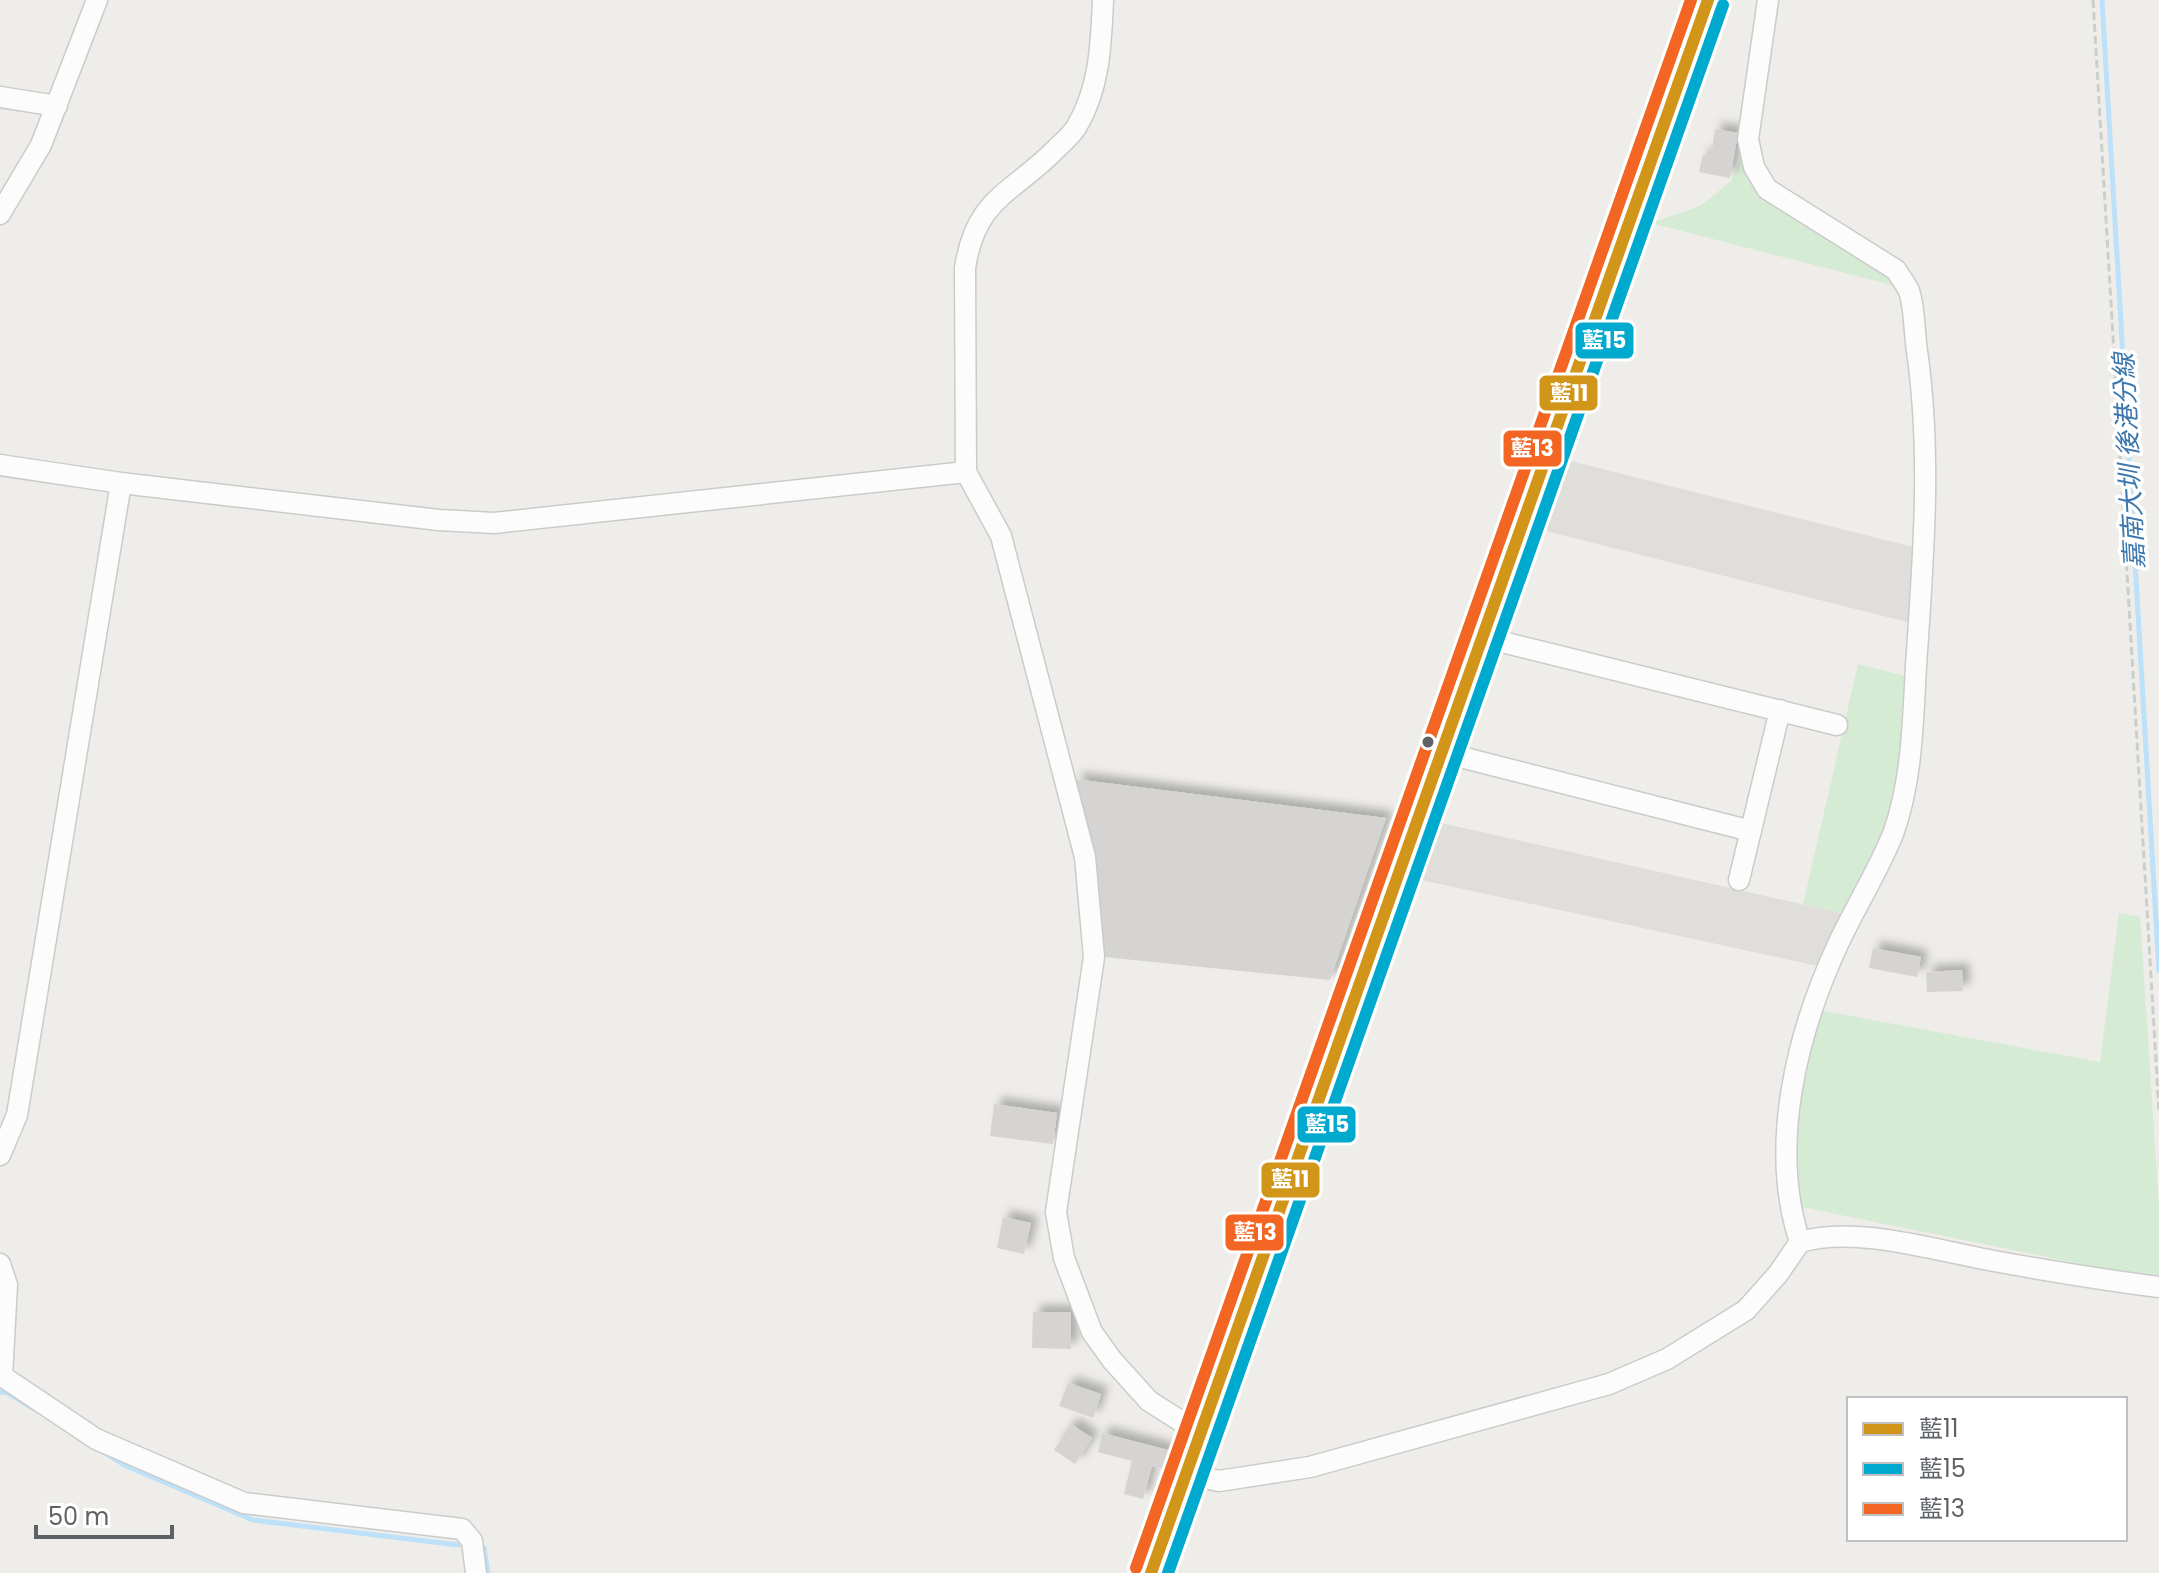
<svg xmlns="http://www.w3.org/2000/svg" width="2159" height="1573" viewBox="0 0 2159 1573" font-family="Poppins,'Noto Sans TC',sans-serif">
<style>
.industrial{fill:#dfdeda}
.green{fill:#d6ebd4}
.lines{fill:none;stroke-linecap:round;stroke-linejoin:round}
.stream{stroke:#bde1f8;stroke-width:5}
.building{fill:#d5d4d2;filter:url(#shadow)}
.minor-casing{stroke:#cbcbcb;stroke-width:23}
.path{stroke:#cacfcb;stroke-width:3;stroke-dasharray:8 4;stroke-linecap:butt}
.minor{stroke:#fcfcfc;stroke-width:20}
.bus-1-casing{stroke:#fff;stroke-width:18}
.bus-2-casing{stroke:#fff;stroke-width:18}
.bus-3-casing{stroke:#fff;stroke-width:18}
.bus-1{stroke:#d1951a;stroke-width:12}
.bus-2{stroke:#00a9ce;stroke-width:12}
.bus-3{stroke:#f26522;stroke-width:12}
.bus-dot{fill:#5e6267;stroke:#fff;stroke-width:3}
.labels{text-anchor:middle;stroke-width:7;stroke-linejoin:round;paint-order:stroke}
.water-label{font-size:26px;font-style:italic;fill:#3c77ad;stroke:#fff}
.line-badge{stroke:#fff;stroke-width:3}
.badge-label{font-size:22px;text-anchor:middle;font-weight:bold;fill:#fff}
</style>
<defs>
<filter id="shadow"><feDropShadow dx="7" dy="-7" stdDeviation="4" flood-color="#0004"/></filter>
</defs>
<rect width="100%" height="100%" fill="#eeede9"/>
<path class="industrial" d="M1567 460 1913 547 1911 623 1542 530Z
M1437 822 1846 914 1823 967 1417 879Z"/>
<path class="green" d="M1745 148 1749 169 1894 273 1903 288 1651 223 1700 206 1731 181Z
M1858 664 1909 677 1900 772 1888 832 1846 914 1803 904Z
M2119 913 2140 917 2159 1207V1280L1797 1206 1795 1105 1818 1010 2100 1062Z"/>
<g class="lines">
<path class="stream" d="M2102 0 2159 971
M0 1392 8 1393 34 1409
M107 1454 124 1465 253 1520 458 1545
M484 1548 488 1573"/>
</g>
<path class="building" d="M1715 129 1738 133 1730 178 1699 172 1703 155 1711 156Z
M1074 779 1386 818 1330 980 1104 957 1093 846Z
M1873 948 1921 957 1917 977 1869 968Z
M1962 970 1963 991 1927 992 1926 972Z
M994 1104 1057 1113 1053 1144 990 1136Z
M1003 1217 1031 1223 1024 1254 997 1248Z
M1033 1312H1071V1349L1032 1348Z
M1068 1383 1101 1394 1093 1418 1059 1406Z
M1071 1424 1092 1438 1075 1464 1054 1450Z
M1102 1433 1168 1450 1163 1469 1152 1466 1143 1499 1124 1494 1132 1461 1098 1452Z"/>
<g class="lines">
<g class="minor-casing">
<path id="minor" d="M1103 0C1101 44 1100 87 1077 126 1072 135 1063 142 1056 149 1012 194 976 197 965 268L966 472 1001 536 1085 857 1094 957 1056 1212 1064 1258 1092 1332 1112 1360 1149 1401 1201 1434
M0 97 57 106
M0 214 41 145 97 0
M0 465 121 483 439 520 494 523 966 472
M1482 637 1837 725
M1441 752 1751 831
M1739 880 1780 710
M0 1155 17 1115 121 483
M1800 1242C1856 1225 1937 1251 1994 1261 2049 1271 2104 1280 2159 1287
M0 1264 7 1285 2 1376 96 1439 244 1503 462 1529 472 1541 476 1573
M1187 1474 1219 1481 1310 1467 1609 1384 1667 1359 1746 1310 1778 1274 1800 1242C1768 1146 1797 1032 1839 942 1856 906 1878 871 1893 834 1912 782 1913 721 1916 666 1923 562 1932 455 1917 351 1914 332 1915 309 1909 291 1906 284 1900 277 1896 270L1767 189 1754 167 1748 139 1768 0
M1151 1573 1708 0"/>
</g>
<path class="path" d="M2093 0 2159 1112"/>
<use href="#minor" class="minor"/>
<g class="bus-1-casing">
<path id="bus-1" d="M1151 1573 1708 0"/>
</g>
<g class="bus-2-casing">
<path id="bus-2" d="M1168 1573 1723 5"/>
</g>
<g class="bus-3-casing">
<path id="bus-3" d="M1136 1568 1691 0"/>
</g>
<use href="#bus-1" class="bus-1"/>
<use href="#bus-2" class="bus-2"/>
<use href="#bus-3" class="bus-3"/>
</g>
<circle class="bus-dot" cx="1428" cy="742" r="7"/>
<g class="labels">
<g class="water-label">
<text transform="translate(2129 461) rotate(-93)" y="9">嘉南大圳 後港分線</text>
</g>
</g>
<g class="line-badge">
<rect x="1574" y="321" width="61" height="39" rx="8" fill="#00a9ce"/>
<rect x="1538" y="374" width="61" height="38" rx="8" fill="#d1951a"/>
<rect x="1502" y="429" width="61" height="39" rx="8" fill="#f26522"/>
<rect x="1296" y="1105" width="61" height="39" rx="8" fill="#00a9ce"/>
<rect x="1260" y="1161" width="61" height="38" rx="8" fill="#d1951a"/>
<rect x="1224" y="1213" width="61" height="39" rx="8" fill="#f26522"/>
</g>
<g class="badge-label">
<text x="1604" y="348">藍15</text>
<text x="1569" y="401">藍11</text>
<text x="1532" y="456">藍13</text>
<text x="1327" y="1132">藍15</text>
<text x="1290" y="1187">藍11</text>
<text x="1255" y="1240">藍13</text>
</g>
<rect x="1847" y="1397" width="280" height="144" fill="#ffffff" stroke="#bfc0c2" stroke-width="2"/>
<rect x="1863" y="1423" width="40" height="12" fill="#d1951a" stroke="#bfc0c2" stroke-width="2"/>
<text x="1919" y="1437" font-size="24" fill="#5e6267">藍11</text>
<rect x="1863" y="1463" width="40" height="12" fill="#00a9ce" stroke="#bfc0c2" stroke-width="2"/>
<text x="1919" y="1477" font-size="24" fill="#5e6267">藍15</text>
<rect x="1863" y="1503" width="40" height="12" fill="#f26522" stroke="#bfc0c2" stroke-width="2"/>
<text x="1919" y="1517" font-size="24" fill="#5e6267">藍13</text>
<path d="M36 1525v12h136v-12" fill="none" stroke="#5e6267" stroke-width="4"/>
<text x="48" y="1525" font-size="24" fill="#5e6267" stroke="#ffffff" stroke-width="6" paint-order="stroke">50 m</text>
</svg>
